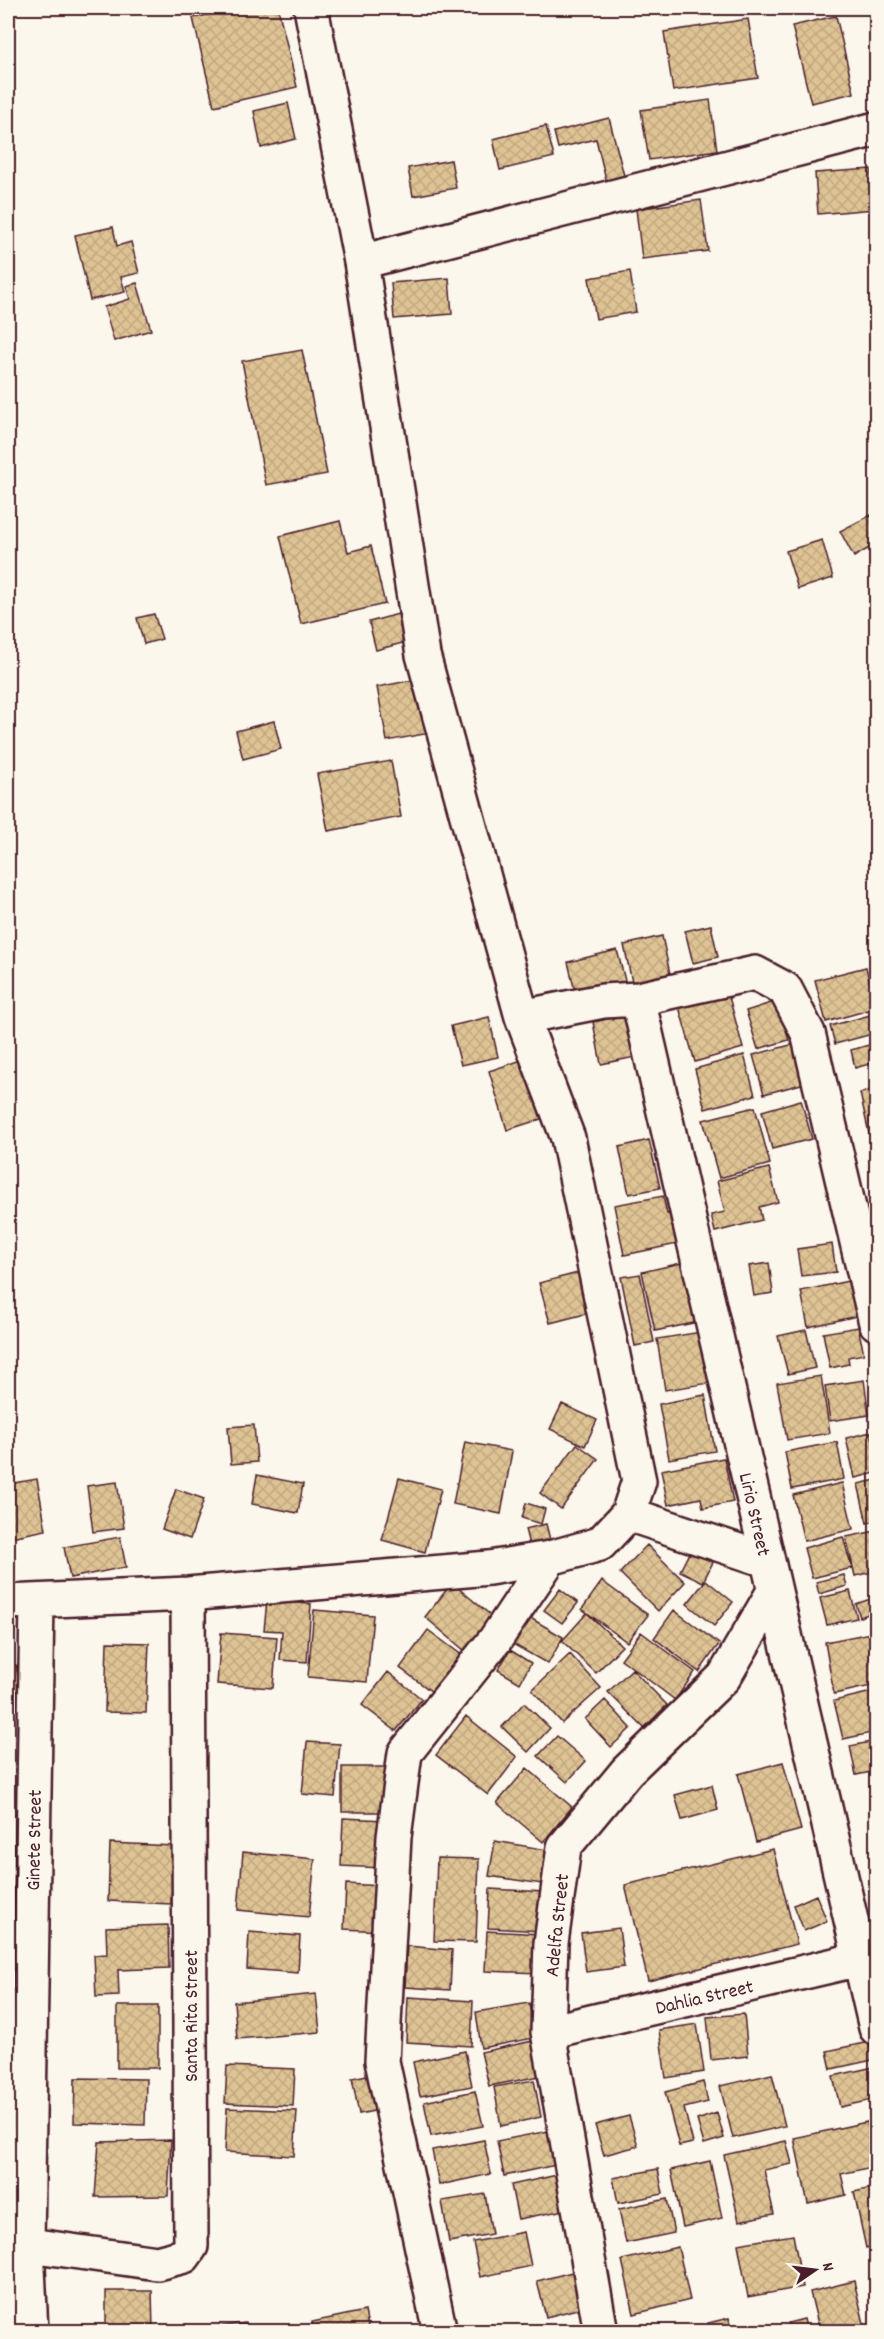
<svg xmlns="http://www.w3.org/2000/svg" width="884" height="2339" viewBox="0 0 884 2339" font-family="Dekko,sans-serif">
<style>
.building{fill:url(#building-cross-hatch);stroke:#4a1f2b;stroke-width:1.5}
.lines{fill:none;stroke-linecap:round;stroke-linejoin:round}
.minor-casing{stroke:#4a1f2b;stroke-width:38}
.minor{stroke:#fbf7ec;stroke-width:33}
.labels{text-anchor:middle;stroke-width:4.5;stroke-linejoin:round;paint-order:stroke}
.street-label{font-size:20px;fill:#4a1f2b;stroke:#fbf7ec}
</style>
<defs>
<pattern id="building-cross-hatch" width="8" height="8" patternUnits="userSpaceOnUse" patternTransform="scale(1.5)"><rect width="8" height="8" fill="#dec494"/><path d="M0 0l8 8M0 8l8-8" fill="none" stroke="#c0a880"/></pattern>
</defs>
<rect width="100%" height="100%" fill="#fbf7ec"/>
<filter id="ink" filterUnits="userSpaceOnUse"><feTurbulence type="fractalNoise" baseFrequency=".0167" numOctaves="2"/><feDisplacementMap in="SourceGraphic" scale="12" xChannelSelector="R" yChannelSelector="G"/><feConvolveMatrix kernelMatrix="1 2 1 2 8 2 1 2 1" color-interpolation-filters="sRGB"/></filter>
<g filter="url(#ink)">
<path class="building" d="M239 8H278L297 87 214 106 193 18Z
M836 16 854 93 811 103 792 26Z
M748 19 758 78 673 91 664 32Z
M710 100 717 150 649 160 641 110Z
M288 103 296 139 261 148 254 111Z
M609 118 627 187 609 192 596 139 558 148 554 132Z
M546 126 554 157 500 170 493 139Z
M451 160 456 188 413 196 408 168Z
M871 169 874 209 818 214 815 173Z
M701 200 708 251 642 259 636 209Z
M113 227 117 246 131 242 139 273 121 277 125 292 90 300 75 235Z
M630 271 636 312 596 319 589 278Z
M449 278 452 314 394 319 391 283Z
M137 283 151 330 114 341 104 307 130 299 126 286Z
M302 350 327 474 266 485 242 361Z
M871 515 876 526V544L854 557 840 531Z
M340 521 348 552 371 546 385 604 301 624 280 536Z
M822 540 833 578 798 589 786 551Z
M402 613 410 641 376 650 369 622Z
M154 614 162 639 144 644 137 618Z
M419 679 430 733 387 741 377 687Z
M274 721 281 749 243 759 236 731Z
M391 761 401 817 328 831 317 774Z
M711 925 718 957 693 963 685 931Z
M662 936 670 974 632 982 624 945Z
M617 950 627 988 577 1000 568 962Z
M866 967 876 1008 826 1022 815 980Z
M728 993 743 1048 695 1062 679 1007Z
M777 1001 789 1040 758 1049 746 1011Z
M632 1014 640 1056 601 1064 593 1022Z
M874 1014 876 1033 835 1044 830 1026Z
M489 1017 498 1057 461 1065 451 1026Z
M798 1043 809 1082 764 1094 753 1055Z
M876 1043V1062L855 1068 851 1050Z
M744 1055 755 1095 705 1109 695 1069Z
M525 1059 544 1118 507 1130 489 1071Z
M876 1089V1146L872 1147 860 1093Z
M801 1100 812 1139 772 1149 762 1111Z
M755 1107 770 1164 719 1178 703 1120Z
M649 1140 660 1188 629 1194 619 1147Z
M769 1168 778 1202 759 1207 762 1220 715 1232 711 1215 725 1212 717 1181Z
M663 1196 667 1214 681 1211 687 1242 624 1255 614 1205Z
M832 1244 836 1272 801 1276 797 1249Z
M690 1261 703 1321 655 1331 642 1272Z
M769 1263 773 1293 754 1296 749 1266Z
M582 1272 593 1312 550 1323 539 1283Z
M640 1274 654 1342 635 1346 621 1277Z
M858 1279 866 1314 808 1327 801 1291Z
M858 1327 864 1354 848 1357 849 1364 830 1368 823 1333Z
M806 1330 815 1368 788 1374 778 1336Z
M701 1332 710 1383 665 1390 657 1339Z
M821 1376 830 1433 787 1440 777 1383Z
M864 1380 869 1415 830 1421 825 1386Z
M705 1395 715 1451 669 1459 659 1404Z
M562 1404 597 1420 585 1446 550 1429Z
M254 1425 257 1462 231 1464 228 1427Z
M871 1432 876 1454V1473L855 1478 846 1438Z
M465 1442 512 1451 501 1514 453 1504Z
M837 1442 844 1479 792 1489 785 1452Z
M577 1444 598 1459 561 1509 540 1493Z
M724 1458 733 1502 703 1508 701 1498 668 1505 661 1470Z
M257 1475 303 1484 298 1513 252 1504Z
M399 1478 441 1489 425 1552 382 1540Z
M37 1479 46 1530 11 1537 8 1514V1484Z
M876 1480V1521L867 1523 858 1484Z
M117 1482 124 1528 93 1532 87 1486Z
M842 1483 853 1529 804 1541 793 1495Z
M176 1489 204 1499 190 1539 162 1529Z
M526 1503 545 1509 541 1524 522 1518Z
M546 1524 551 1544 530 1549 525 1529Z
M876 1531V1571L855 1576 846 1537Z
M120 1537 126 1567 70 1578 64 1547Z
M843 1537 852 1568 812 1578 804 1548Z
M647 1545 685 1582 658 1611 620 1573Z
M690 1551 713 1562 703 1582 680 1571Z
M844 1575 847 1586 819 1594 816 1582Z
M706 1580 733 1602 714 1626 687 1604Z
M602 1581 648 1615 627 1642 582 1609Z
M452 1583 493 1617 465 1651 425 1617Z
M560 1589 578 1603 562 1623 544 1610Z
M850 1591 857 1618 827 1625 820 1598Z
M876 1597V1611L860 1617 856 1604Z
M267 1601 311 1604 307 1662 280 1660 282 1631 264 1630Z
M314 1610 373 1615 367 1682 308 1677Z
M674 1610 719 1644 699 1672 654 1638Z
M587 1613 622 1646 596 1673 562 1641Z
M527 1616 563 1637 548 1664 511 1643Z
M428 1630 467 1659 439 1697 400 1668Z
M641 1632 695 1672 675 1700 621 1659Z
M876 1632V1685L834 1694 825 1642Z
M221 1633 277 1637 273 1688 217 1684Z
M107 1642 149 1643 146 1713 105 1712Z
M510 1650 531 1663 520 1683 498 1670Z
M570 1654 601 1688 562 1723 532 1690Z
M16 1665 20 1690 8 1693V1666Z
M632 1669 667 1705 644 1728 608 1692Z
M388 1672 422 1699 396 1731 362 1705Z
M876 1691V1732L843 1739 834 1701Z
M605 1700 631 1728 611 1747 585 1719Z
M524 1703 550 1728 528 1752 502 1727Z
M466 1716 517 1757 488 1795 436 1755Z
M557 1736 586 1761 567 1782 538 1756Z
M876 1741V1771L856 1775 850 1746Z
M307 1742 340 1744 335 1797 302 1794Z
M783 1762 801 1830 756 1842 738 1774Z
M342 1767H387L388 1812H342Z
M527 1768 572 1807 543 1842 497 1803Z
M712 1785 718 1810 682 1820 675 1795Z
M343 1818 385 1820 383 1868 341 1866Z
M495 1841 548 1850 542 1884 489 1876Z
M110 1843 174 1846 171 1904 108 1901Z
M773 1849 797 1944 648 1981 625 1885Z
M243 1852 315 1859 309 1917 238 1910Z
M437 1858 479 1859 476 1942 434 1941Z
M346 1884 382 1886 380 1931 344 1929Z
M490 1889 545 1892 543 1931 488 1928Z
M816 1895 827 1921 804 1931 794 1905Z
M168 1925 169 1968 118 1970 119 1996 96 1997 94 1955 107 1954 106 1927Z
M619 1928 624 1967 586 1972 581 1933Z
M487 1931 541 1934 540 1973 485 1971Z
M249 1932 300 1936 298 1973 247 1969Z
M407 1946 452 1950 450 1990 405 1987Z
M316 1994 320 2032 237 2039 234 2002Z
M408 1997 473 2001 471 2046 406 2042Z
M529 2003 534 2038 481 2048 476 2012Z
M117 2006H158V2068H117Z
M744 2014 748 2056 711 2060 707 2017Z
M697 2024 704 2072 666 2078 659 2030Z
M533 2041 540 2076 489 2086 481 2052Z
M869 2042 873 2060 831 2069 827 2051Z
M465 2051 472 2086 420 2096 413 2062Z
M227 2066 295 2069 293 2106 225 2103Z
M874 2067 876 2099 840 2107 833 2076Z
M377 2073 384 2109 359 2114 352 2078Z
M772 2074 785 2126 733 2138 720 2086Z
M75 2078 146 2079 145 2125 74 2123Z
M534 2080 541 2117 501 2126 494 2087Z
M703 2082 708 2102 684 2108 693 2143 679 2146 665 2092Z
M475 2091 483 2126 431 2136 424 2102Z
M227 2108 297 2111 294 2156 225 2152Z
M717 2113 724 2138 704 2144 697 2120Z
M629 2116 638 2146 604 2155 595 2125Z
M8 2119H17L15 2152H8Z
M867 2122 876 2166 841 2174 846 2195 808 2204 794 2138Z
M548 2131 556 2165 504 2176 497 2141Z
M171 2140 168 2196 95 2197 99 2142Z
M484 2140 491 2174 439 2185 432 2150Z
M786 2141 792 2164 764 2170 774 2214 739 2221 724 2155Z
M710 2161 722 2218 683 2227 671 2170Z
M658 2169 663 2194 618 2203 613 2178Z
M562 2174 570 2209 518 2219 511 2185Z
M876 2187V2245L866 2248 854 2192Z
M485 2194 492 2234 449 2242 442 2201Z
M667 2199 674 2233 626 2243 619 2209Z
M524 2232 531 2266 480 2277 473 2242Z
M793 2235 803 2287 748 2297 738 2244Z
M678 2247 690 2300 634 2314 622 2260Z
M576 2271 585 2307 546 2317 537 2281Z
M854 2281 866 2332H820L810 2292Z
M106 2291H152L153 2332H106Z
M365 2311 369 2332H314L312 2322Z
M729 2318 732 2332H710L708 2323Z
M804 2319 807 2332H790L788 2323Z
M245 2323 246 2332H204L203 2329Z"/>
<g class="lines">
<g class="minor-casing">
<path id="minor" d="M361 262 876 129
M638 999 876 2028
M522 1017 603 1001 638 999 755 973 785 989 808 1033 876 1323
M628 1514 766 1560
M8 1602 188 1594 489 1568 550 1558 600 1544 628 1514 639 1481 568 1138 522 1017 423 655 361 262 311 8
M548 2032 860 1959
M8 2242 157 2263 184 2256 191 2246 188 1594
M31 2332 27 2245 37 1601
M440 2332 382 2061 394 1837 405 1753 495 1640 550 1558
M601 2332 548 2032 551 1943 564 1847 627 1771 724 1677 774 1591"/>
</g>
<use href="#minor" class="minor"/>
</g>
</g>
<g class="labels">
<g class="street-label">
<text transform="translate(756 1514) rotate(77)" y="7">Lirio Street</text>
<text transform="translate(33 1840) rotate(-89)" y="7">Ginete Street</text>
<text transform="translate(556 1925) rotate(-84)" y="7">Adelfa Street</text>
<text transform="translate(704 1996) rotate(-13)" y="7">Dahlia Street</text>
<text transform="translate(190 2016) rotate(-90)" y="7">Santa Rita Street</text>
</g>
</g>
<rect width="884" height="2339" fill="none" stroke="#fbf7ec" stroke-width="30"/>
<rect x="15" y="15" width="854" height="2309" fill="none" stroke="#4a1f2b" stroke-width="2" filter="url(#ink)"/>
<g transform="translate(815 2270) rotate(76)" stroke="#fbf7ec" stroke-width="4.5" paint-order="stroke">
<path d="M0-4.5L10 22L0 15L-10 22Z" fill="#4a1f2b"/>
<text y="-9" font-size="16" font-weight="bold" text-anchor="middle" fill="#4a1f2b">N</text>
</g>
</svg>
